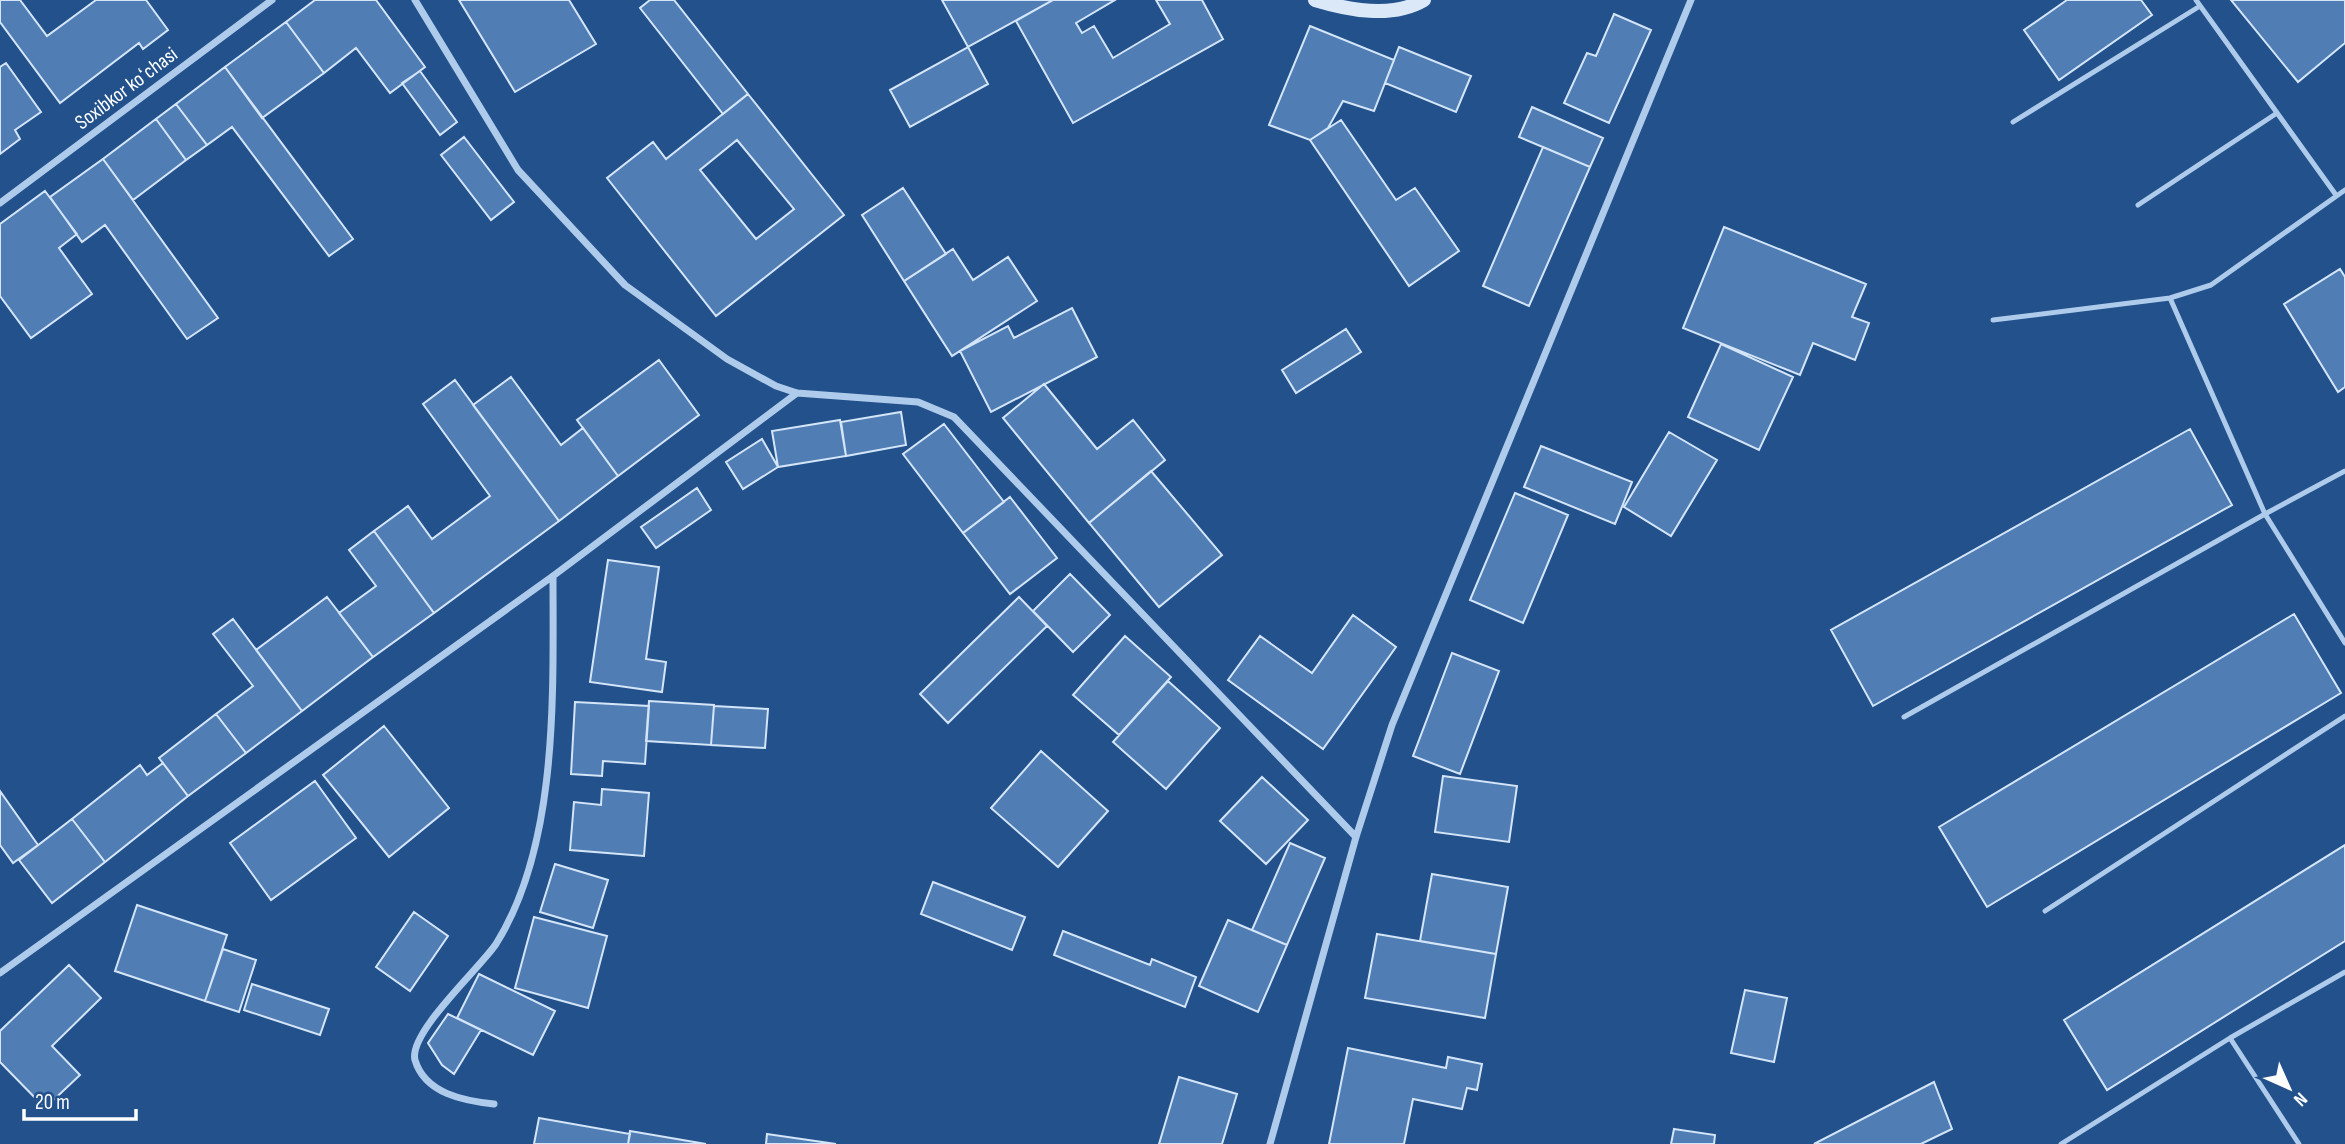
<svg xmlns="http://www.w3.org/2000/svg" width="2345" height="1144" viewBox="0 0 2345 1144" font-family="'Sofia Sans Condensed',sans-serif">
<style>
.building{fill:#4f7db4;stroke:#d4e5f8;stroke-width:2;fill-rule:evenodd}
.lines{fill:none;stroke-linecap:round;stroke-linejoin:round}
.lane{stroke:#afcbeb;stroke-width:5}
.street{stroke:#afcbeb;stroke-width:7}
.secondary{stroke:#dbe8f8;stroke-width:14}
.labels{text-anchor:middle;stroke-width:5;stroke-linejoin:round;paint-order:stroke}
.street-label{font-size:21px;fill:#fff;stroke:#22518b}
</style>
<rect width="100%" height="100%" fill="#22518b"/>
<path class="building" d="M0 0H20L47 36 96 0H146L168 30 143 49 139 43 60 103 0 22Z
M315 0H376L425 67 390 93 356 48 324 73 286 22Z
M459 0H569L596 44 515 92Z
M650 0H674L748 94 723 114 640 8Z
M942 0H1053L968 47Z
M1053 0H1115L1076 23 1082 33 1094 26 1113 58 1170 24 1156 0H1202L1223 39 1073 123 1016 21Z
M2067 0H2141L2152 15 2059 80 2024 30Z
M2231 0H2345V43L2298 82Z
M1614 14 1651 30 1609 123 1564 103 1587 53 1596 56Z
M286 22 324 73 262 118 225 67Z
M1310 26 1394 60 1374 111 1343 101 1328 128 1310 140 1269 125Z
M968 47 988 84 910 127 890 90Z
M1399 47 1471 76 1456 112 1385 83Z
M6 63 41 112 15 130 20 139 0 154V67Z
M225 67 353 239 329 256 232 127 207 145 176 104Z
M420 71 457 122 440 135 402 83Z
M748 94 844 215 716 316 607 178 653 142 666 159ZM737 140 794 209 756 239 700 170Z
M176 104 207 145 186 160 156 119Z
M1532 107 1603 138 1590 167 1519 137Z
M156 119 186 160 133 200 103 159Z
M1341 120 1396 200 1415 188 1459 251 1409 286 1310 140Z
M464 137 514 202 491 220 441 155Z
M1543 147 1590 167 1529 306 1483 286Z
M103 159 218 318 187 339 105 225 82 242 50 197Z
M903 188 946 254 904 281 862 215Z
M45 191 77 234 59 248 92 294 31 338 0 296V224Z
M1724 227 1866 284 1852 317 1869 323 1855 360 1813 343 1800 375 1683 328Z
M953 249 973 280 1008 257 1037 301 952 356 904 281Z
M2340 269 2345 277V387L2338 392 2284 304Z
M1072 308 1097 357 991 412 960 351 1008 326 1014 338Z
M1346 329 1361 352 1296 393 1282 370Z
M1721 344 1793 377 1759 450 1688 417Z
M659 360 699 415 618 476 577 420Z
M511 377 561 445 583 428 618 476 559 521 473 405Z
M455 380 559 521 434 613 374 531 408 506 432 539 490 496 423 404Z
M1044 384 1097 449 1133 420 1165 460 1089 523 1003 418Z
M901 412 906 445 846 456 841 422Z
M840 420 846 456 778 467 772 431Z
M944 424 1004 502 963 533 903 454Z
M2190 429 2232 505 1873 706 1831 630Z
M1669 432 1717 460 1671 536 1624 507Z
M762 439 778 467 743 489 726 462Z
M1541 446 1632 482 1615 524 1524 487Z
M1151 471 1222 555 1159 607 1089 523Z
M697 488 711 510 656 548 641 527Z
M1515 493 1568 515 1523 623 1470 600Z
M1010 497 1057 558 1010 594 963 533Z
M374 531 434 613 373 657 339 613 376 586 349 550Z
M608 560 659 567 646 659 666 662 662 692 590 682Z
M1070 574 1110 615 1073 652 1033 611Z
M327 597 373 657 302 711 256 650Z
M1019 597 1047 626 948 723 920 694Z
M2294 614 2341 693 1987 907 1939 827Z
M1353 615 1396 647 1323 749 1228 680 1260 636 1312 673Z
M233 619 302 711 246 753 216 714 253 686 213 634Z
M1125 636 1171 677 1119 735 1073 695Z
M1452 653 1499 671 1460 774 1413 756Z
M1168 681 1220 728 1166 789 1113 742Z
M649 701 714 705 711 745 646 741Z
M575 702 649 706 645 764 603 761 602 776 571 774Z
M714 706 768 709 765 748 711 745Z
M216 714 246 753 188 796 159 758Z
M384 726 449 808 389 857 323 775Z
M1041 751 1108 811 1058 867 991 808Z
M163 763 188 796 105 862 72 819 140 765 147 775Z
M1443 776 1517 786 1509 842 1435 832Z
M1262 777 1308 820 1266 864 1220 821Z
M315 781 356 838 271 900 230 843Z
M602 789 649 793 644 856 570 850 574 802 601 805Z
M0 791 38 845 13 863 0 845Z
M72 819 105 862 52 903 19 860Z
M1290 843 1325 858 1287 945 1252 930Z
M2345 845V941L2107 1090 2064 1020Z
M555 864 608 880 593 928 540 912Z
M1432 874 1508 887 1496 954 1420 941Z
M933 882 1025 917 1012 950 921 914Z
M137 905 227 935 205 1001 115 971Z
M414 912 448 936 410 991 376 967Z
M534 917 607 936 588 1008 515 988Z
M1228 920 1287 945 1258 1012 1199 986Z
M1063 931 1150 965 1152 959 1196 977 1185 1007 1054 955Z
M1377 934 1496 954 1485 1018 1365 998Z
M223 949 256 960 239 1012 205 1001Z
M69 965 101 998 52 1046 80 1075 45 1108 0 1062V1031Z
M479 974 555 1011 533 1055 457 1018Z
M252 984 329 1009 320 1035 244 1010Z
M1745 990 1787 998 1774 1062 1731 1053Z
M448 1014 481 1030 454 1074 442 1065 428 1043Z
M1348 1048 1446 1068 1448 1057 1482 1064 1477 1090 1467 1088 1462 1109 1413 1099 1404 1144H1329Z
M1179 1077 1237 1094 1222 1144H1159Z
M1934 1082 1952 1129 1921 1144H1814Z
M539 1118 630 1134 628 1144H534Z
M1674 1129 1715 1135 1714 1144H1671Z
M630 1131 706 1144H628Z
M767 1134 836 1144H766Z"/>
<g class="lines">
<path class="lane" d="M2196 0 2336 195
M2013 122 2200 6
M2138 205 2277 113
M1993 320 2170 298 2211 285 2345 190
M2345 471 2265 514 2345 643
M1904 717 2265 514 2170 298
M2045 911 2345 716
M2230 1038 2299 1144
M2061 1144 2230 1038 2345 972"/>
<path class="street" d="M415 0 518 170 625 285 727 359 776 386 797 393 918 402 954 417 1356 837
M0 203 272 0
M0 973 553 576 797 393
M494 1104C465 1101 425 1094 415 1060 408 1033 480 968 496 944 559 844 553 691 553 576
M1270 1144 1356 837 1392 725 1691 0"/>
<path class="secondary" d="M1315 0C1348 10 1392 19 1424 0"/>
</g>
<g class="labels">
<g class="street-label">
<text transform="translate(126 88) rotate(-37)" y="7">Soxibkor koʻchasi</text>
</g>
</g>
<g transform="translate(2289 1088) rotate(135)" stroke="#22518b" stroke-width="5" paint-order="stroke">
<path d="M0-5L12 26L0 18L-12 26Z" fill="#ffffff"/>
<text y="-10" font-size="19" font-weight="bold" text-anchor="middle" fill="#ffffff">N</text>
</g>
<path d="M24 1109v10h112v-10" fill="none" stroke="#ffffff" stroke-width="3.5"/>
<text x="35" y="1109" font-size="21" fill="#ffffff" stroke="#22518b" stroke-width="5" paint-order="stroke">20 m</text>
</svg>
